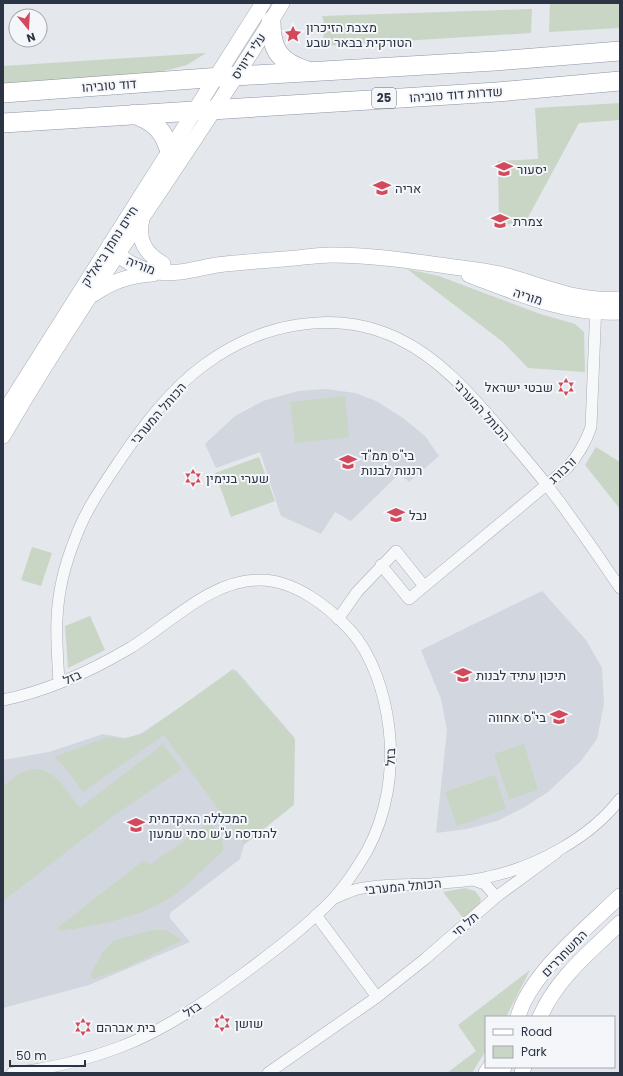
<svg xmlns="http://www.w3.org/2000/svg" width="623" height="1076" viewBox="0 0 623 1076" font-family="Poppins,Heebo,sans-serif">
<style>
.built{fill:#d2d6de}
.green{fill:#c9d6c5}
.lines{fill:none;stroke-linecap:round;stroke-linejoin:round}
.street-casing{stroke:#a9aeb7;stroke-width:12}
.secondary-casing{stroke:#a9aeb7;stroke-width:16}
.highway-casing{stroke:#8b94a3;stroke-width:20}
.street{stroke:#f7f8fa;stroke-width:11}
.secondary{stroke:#fff;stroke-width:15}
.highway{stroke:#fff;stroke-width:19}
.labels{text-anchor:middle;stroke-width:4;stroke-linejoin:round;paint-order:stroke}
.shield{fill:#f4f6f9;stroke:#676e7b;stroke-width:1}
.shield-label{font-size:12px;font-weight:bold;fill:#2b3445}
.poi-label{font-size:13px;fill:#2b3445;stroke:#f4f6f9;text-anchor:start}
.street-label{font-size:13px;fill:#2b3445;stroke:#f4f6f9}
</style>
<rect width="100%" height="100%" fill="#e4e7ec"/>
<path class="built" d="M326 389 355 393 376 401 403 418 425 436 439 456 409 482 399 474 351 521 335 512 321 534 281 516 260 452 216 468 205 444 235 416 263 401 298 391Z
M542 591 586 640 602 668 604 704 597 739 581 761 548 792 523 808 497 821 467 829 436 833 447 730 441 699 421 650Z
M236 670 294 737V805L244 845 240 859 170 913V918L190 942 89 985 3 1008V760L49 752 103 734 125 738 140 734Z"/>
<path class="green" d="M550 3H620V28L549 32Z
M532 9 531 33 322 46 325 26 322 16Z
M206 53 187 65 156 73 3 87V66Z
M620 103V120L579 123 525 223 499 225 498 161 538 159 535 108Z
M407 269 439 276 540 314 575 324 584 332 585 372 528 368 503 342Z
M345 396 349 437 295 443 290 402Z
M596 447 620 462V509L585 465Z
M259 457 275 501 231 517 215 473Z
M32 547 52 553 41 586 21 580Z
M90 616 105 650 68 668 65 626Z
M233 669 295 739 294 804 244 844 164 735 83 792 64 766 54 757 107 737 124 739 144 733Z
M163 744 182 769 109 819 3 901V786C9 782 15 776 21 773 50 758 65 790 80 808Z
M524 744 538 790 509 799 494 754Z
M495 775 506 809 457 826 445 792Z
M210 822C217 831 225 839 223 851 207 865 185 889 168 899 137 918 98 925 62 931L57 928 144 860 150 865Z
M465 888 475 891 481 899 479 906 463 918 443 892Z
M153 930H166L182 940 123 969 93 979 90 975 103 952 113 941Z
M530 970 506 1017H486V1050L472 1073H447L476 1051 458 1025Z"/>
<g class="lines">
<g class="street-casing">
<path id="street" d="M381 565 409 599 568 467C579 454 586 442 591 427L596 304
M338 619 357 592 396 551 424 586
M59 683C58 662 56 641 57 619 58 593 65 564 75 539 85 511 103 485 120 460 143 426 170 390 204 365 259 324 334 308 397 338 440 358 472 396 502 431 517 449 532 466 546 484 572 517 596 553 620 588
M3 700C48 691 91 671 130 648 171 623 210 580 260 580 294 580 328 606 350 630 373 655 385 695 389 728 394 770 387 814 367 851 357 868 346 885 333 899 306 927 274 951 243 974 205 1002 165 1030 120 1047 86 1060 49 1069 12 1073
M473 880 485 884 496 897
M335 898C342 895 350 891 358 889 381 884 407 885 431 884 450 882 470 882 488 877 536 867 590 838 620 799
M316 915 377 997
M268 1073 377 997 425 959 496 897 556 853"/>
</g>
<g class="secondary-casing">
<path id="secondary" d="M142 219C137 240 145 253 163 264
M110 244C120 260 139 270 158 272 178 275 198 268 217 265 239 262 262 261 284 259 300 258 316 255 332 255 369 255 404 260 440 265 460 268 480 270 500 274 540 284 577 303 620 299
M469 275C517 293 567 315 620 312
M94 294C112 281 131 275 153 274
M3 414 263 3
M3 436C89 287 193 150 282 3
M518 1017C530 973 588 927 620 896
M540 1017C557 978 590 952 620 923
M486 1073 490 1067
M502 1073 504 1067
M522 1073 524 1067"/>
</g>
<g class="highway-casing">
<path id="highway" d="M271 21C271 50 279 62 308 71
M3 93 235 76 495 61 620 51
M134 114C154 121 165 131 170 153
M3 123 497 92 620 81"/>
</g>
<use href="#street" class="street"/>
<use href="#secondary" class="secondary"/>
<use href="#highway" class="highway"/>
</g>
<defs>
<g id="sight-bare" transform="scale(1.38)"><path d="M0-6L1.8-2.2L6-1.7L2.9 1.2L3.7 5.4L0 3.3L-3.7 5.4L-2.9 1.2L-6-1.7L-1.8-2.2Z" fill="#d1495b" stroke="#f4f6f9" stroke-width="2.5" paint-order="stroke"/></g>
<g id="school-bare" transform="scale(1.38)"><path d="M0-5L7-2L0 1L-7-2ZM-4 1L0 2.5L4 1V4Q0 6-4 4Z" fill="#d1495b" stroke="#f4f6f9" stroke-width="2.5" paint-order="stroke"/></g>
<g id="synagogue-bare" transform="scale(1.38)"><path d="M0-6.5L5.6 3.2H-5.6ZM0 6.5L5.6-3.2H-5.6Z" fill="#d1495b" stroke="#f4f6f9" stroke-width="2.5" paint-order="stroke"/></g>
<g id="university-bare" transform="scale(1.38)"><path d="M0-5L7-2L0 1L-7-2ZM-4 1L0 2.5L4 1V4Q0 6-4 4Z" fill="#d1495b" stroke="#f4f6f9" stroke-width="2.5" paint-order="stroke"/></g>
</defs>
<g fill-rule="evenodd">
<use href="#sight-bare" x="293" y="34"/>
<use href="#school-bare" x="504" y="169"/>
<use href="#school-bare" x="382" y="188"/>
<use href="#school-bare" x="500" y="221"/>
<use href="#synagogue-bare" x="566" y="387"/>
<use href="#school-bare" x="348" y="462"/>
<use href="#synagogue-bare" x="193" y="478"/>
<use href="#school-bare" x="396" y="515"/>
<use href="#school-bare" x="463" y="675"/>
<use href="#school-bare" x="559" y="717"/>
<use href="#university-bare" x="136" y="825"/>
<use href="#synagogue-bare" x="222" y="1023"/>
<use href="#synagogue-bare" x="83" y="1027"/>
</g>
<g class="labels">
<rect class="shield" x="372" y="88" width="24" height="20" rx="3"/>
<g class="shield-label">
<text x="384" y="102">25</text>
</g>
<g class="poi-label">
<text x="306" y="32">מצבת הזיכרון<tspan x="306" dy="15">הטורקית בבאר שבע</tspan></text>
<text x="517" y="174">יסעור</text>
<text x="395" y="193">אריה</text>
<text x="513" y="226">צמרת</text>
<text x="553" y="392" text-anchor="end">שבטי ישראל</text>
<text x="361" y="460">בי"ס ממ"ד<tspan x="361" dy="15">רננות לבנות</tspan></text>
<text x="206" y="483">שערי בנימין</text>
<text x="409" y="520">נבל</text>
<text x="476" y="680">תיכון עתיד לבנות</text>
<text x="546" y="722" text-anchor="end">בי"ס אחווה</text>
<text x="149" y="823">המכללה האקדמית<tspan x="149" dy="15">להנדסה ע"ש סמי שמעון</tspan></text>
<text x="235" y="1028">שושן</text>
<text x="96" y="1032">בית אברהם</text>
</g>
<g class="street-label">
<text transform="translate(248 56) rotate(-57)" y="5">עלי דיוויס</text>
<text transform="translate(109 85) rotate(-4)" y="5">דוד טוביהו</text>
<text transform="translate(456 94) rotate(-4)" y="5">שדרות דוד טוביהו</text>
<text transform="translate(109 246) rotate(-57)" y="5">חיים נחמן ביאליק</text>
<text transform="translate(141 265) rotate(21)" y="5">מוריה</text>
<text transform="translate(528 296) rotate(18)" y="5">מוריה</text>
<text transform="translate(482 410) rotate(48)" y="5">הכותל המערבי</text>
<text transform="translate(158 413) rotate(-49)" y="5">הכותל המערבי</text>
<text transform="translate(562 470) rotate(-44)" y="5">ורבורג</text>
<text transform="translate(72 677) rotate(-24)" y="5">בזל</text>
<text transform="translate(390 757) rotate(-88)" y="5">בזל</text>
<text transform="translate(403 886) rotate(-5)" y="5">הכותל המערבי</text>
<text transform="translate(465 924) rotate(-41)" y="5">תל חי</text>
<text transform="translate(564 953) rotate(-46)" y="5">המשחררים</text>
<text transform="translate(192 1009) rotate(-33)" y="5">בזל</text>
</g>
</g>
<rect width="623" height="1076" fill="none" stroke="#2b3445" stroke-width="8"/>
<rect x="485" y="1016" width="130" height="52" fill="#f4f6f9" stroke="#a4a8b1"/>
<rect x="493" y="1029" width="20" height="6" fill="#ffffff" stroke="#a4a8b1"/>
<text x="521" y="1036" font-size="12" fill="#2b3445">Road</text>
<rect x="493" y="1046" width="20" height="12" fill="#c9d6c5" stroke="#a4a8b1"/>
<text x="521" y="1056" font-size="12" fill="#2b3445">Park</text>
<g transform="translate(28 28) rotate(162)"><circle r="19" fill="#f4f6f9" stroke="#a4a8b1"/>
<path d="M0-3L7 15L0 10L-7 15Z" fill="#d1495b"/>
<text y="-6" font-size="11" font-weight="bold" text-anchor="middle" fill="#2b3445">N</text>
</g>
<path d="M10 1060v6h75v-6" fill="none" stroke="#2b3445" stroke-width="2"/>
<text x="16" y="1060" font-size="12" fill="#2b3445" stroke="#f4f6f9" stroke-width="3" paint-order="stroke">50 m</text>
</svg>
